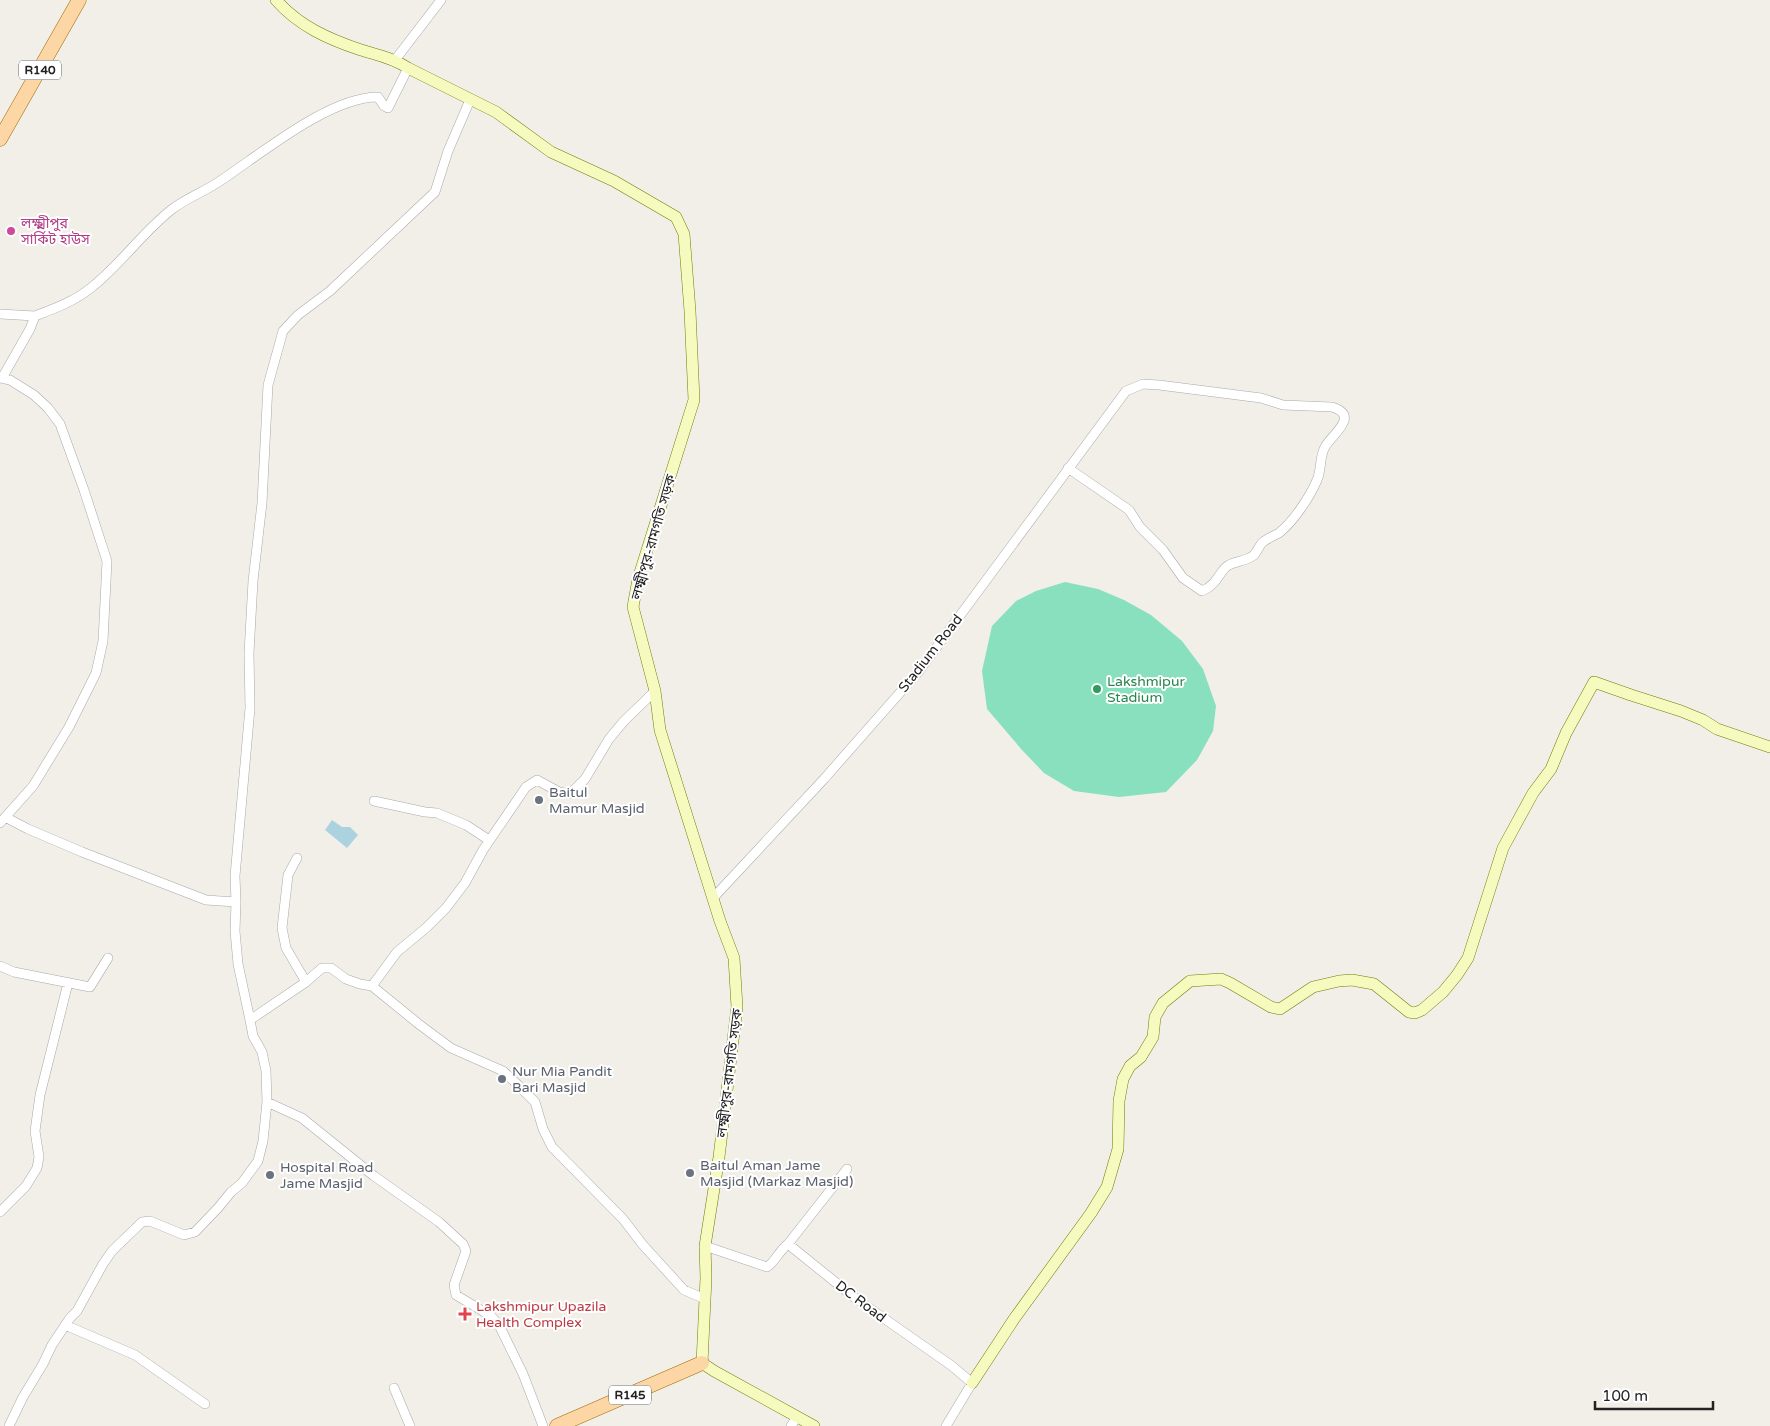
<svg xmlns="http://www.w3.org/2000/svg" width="1770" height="1426" viewBox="0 0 1770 1426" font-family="'Varela Round','Noto Sans Bengali',sans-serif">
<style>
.pitch{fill:#88e0be}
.water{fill:#aad3df}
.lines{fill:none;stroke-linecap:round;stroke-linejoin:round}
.street-casing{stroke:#a9a9a9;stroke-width:10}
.secondary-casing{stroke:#707d05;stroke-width:12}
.primary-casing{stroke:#a06b00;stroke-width:15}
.street{stroke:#fff;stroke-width:9}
.secondary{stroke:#f7fabf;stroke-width:11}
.primary{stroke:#fcd6a4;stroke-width:14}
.hotel-dot{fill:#d1479c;stroke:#fff;stroke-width:2}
.leisure-dot{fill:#2e9e5b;stroke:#fff;stroke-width:2}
.worship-dot{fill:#6b7280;stroke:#fff;stroke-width:2}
.health-dot{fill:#e0444e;stroke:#fff;stroke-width:2}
.labels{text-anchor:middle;stroke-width:4;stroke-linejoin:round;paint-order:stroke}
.shield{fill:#fff;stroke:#646464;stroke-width:1}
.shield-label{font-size:12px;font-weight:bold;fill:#222}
.hotel-label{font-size:14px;fill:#b23c85;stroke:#fff;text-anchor:start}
.street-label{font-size:14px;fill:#222;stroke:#fff}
.leisure-label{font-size:14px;fill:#27864d;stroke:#fff;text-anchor:start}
.worship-label{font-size:14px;fill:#5b616d;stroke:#fff;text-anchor:start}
.health-label{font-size:14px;fill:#be3a42;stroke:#fff;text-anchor:start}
</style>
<rect width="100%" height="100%" fill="#f2efe9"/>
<path class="pitch" d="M1065 582 1098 589 1124 600 1151 615 1182 641 1203 669 1216 706 1213 731 1197 760 1166 792 1119 797 1074 791 1044 773 1022 750 987 709 982 671 992 626 1016 601 1036 591Z"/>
<path class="water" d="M332 820 342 827H350L358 835 347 848 325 830Z"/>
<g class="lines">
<g class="street-casing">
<path id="street" d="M395 60 441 0
M0 314 35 316
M0 378 10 380 34 395 48 408 60 424 84 490 107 561 103 641 96 673 69 727 33 786 0 823
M2 378 30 329 35 316C56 308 75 301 92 287 121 264 142 233 171 210 186 198 204 192 220 181 261 154 329 97 378 97L384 106 388 108 408 68
M374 801 425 812 437 813 466 825 489 840
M5 817 28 829 82 852 206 900 236 902
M297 858 288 875 282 928 286 948 306 982
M713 898 824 779 919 671 1126 391 1143 384 1159 385 1261 398 1283 405 1332 407C1361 416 1331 435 1325 447 1319 457 1322 469 1317 480 1310 497 1293 522 1279 533 1274 536 1267 538 1262 543 1259 546 1257 552 1254 555 1247 561 1236 561 1229 565 1219 570 1219 584 1202 591L1183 578 1163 550 1140 527 1129 510 1068 468
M0 966 14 972 90 987 108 958
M372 986 420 1025 451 1048 503 1071 518 1085 535 1102 543 1129 552 1147 623 1219 643 1245 684 1290 705 1299
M250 1020 238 964 235 931 236 902 235 876 250 708 249 653 253 581 262 503 268 385 283 331 298 315 330 291 435 192 448 151 470 100
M267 1102 302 1118 374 1176 439 1222 463 1244 466 1251 454 1285 456 1295 491 1316 499 1325 523 1374 543 1426
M0 1212 26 1186 37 1168 39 1157 35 1131 40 1095 68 983
M788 1244 847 1169
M705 1246 767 1267C775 1262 779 1251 788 1244L855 1298 952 1366 972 1383 946 1426
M65 1325 135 1355 205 1404
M394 1388 410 1426
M9 1426 23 1397 43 1364 52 1345 70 1318 77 1311 103 1264 112 1251 142 1222 150 1221 184 1235 195 1232 218 1208 231 1192 242 1183 258 1161 263 1141 267 1102 266 1071 262 1052 253 1036 250 1020 306 982 322 968H331L346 979 360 984 372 986 397 952 427 927 446 908 465 883 483 850 526 787 537 780 559 792 570 794 585 779 609 739 624 721 655 691
M791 1426 797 1417"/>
</g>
<g class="secondary-casing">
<path id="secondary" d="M276 0C299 26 328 39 361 50 377 55 393 58 408 68L496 112 551 152 614 181 676 217 684 234 690 311 694 400 638 579 633 607 655 691 660 730 720 921 734 958 737 1007 719 1157 705 1246 706 1278 702 1363 714 1371 814 1426
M972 1383 1014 1319 1091 1213 1107 1187 1118 1149 1119 1101 1123 1079 1130 1066 1141 1057 1153 1037 1155 1017 1163 1003 1190 981 1221 979 1230 983 1271 1007 1280 1009 1313 987 1339 981 1352 980 1374 984 1409 1012 1415 1013 1422 1010 1443 992 1457 975 1468 958 1503 848 1533 793 1551 769 1566 733 1594 682 1631 695 1681 711 1703 720 1717 729 1770 747"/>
</g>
<g class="primary-casing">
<path id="primary" d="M0 139 79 0
M557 1426 702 1363"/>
</g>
<use href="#street" class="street"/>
<use href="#secondary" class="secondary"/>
<use href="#primary" class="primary"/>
</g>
<circle class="hotel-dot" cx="11" cy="231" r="5"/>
<circle class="leisure-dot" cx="1097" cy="689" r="5"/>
<g class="worship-dot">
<circle cx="539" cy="800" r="5"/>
<circle cx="502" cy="1079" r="5"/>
<circle cx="690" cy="1173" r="5"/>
<circle cx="270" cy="1175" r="5"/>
</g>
<path class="health-dot" d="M462.5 1306.5h5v5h5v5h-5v5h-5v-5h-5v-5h5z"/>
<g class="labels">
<g class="shield">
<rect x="19" y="60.5" width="42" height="19" rx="4"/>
<rect x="609" y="1385.5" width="42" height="19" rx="4"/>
</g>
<g class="shield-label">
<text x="40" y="74">R140</text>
<text x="630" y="1399">R145</text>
</g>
<g class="hotel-label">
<text x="21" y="228">লক্ষ্মীপুর<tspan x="21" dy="16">সার্কিট হাউস</tspan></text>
</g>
<g class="street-label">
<text transform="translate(653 537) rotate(-74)" y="5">লক্ষ্মীপুর-রামগতি সড়ক</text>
<text transform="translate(930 653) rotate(-52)" y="5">Stadium Road</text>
<text transform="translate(729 1073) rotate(-83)" y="5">লক্ষ্মীপুর-রামগতি সড়ক</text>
<text transform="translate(861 1301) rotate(37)" y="5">DC Road</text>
</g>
<g class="leisure-label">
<text x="1107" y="686">Lakshmipur<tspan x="1107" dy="16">Stadium</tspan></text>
</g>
<g class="worship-label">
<text x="549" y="797">Baitul<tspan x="549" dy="16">Mamur Masjid</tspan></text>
<text x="512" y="1076">Nur Mia Pandit<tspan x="512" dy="16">Bari Masjid</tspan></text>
<text x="700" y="1170">Baitul Aman Jame<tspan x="700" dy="16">Masjid (Markaz Masjid)</tspan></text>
<text x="280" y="1172">Hospital Road<tspan x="280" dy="16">Jame Masjid</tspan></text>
</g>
<g class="health-label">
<text x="476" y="1311">Lakshmipur Upazila<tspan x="476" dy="16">Health Complex</tspan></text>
</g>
</g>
<path d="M1595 1401v8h118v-8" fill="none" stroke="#222222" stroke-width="2.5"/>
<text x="1602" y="1401" font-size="15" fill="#222222" stroke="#ffffff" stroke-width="4" paint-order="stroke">100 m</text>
</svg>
